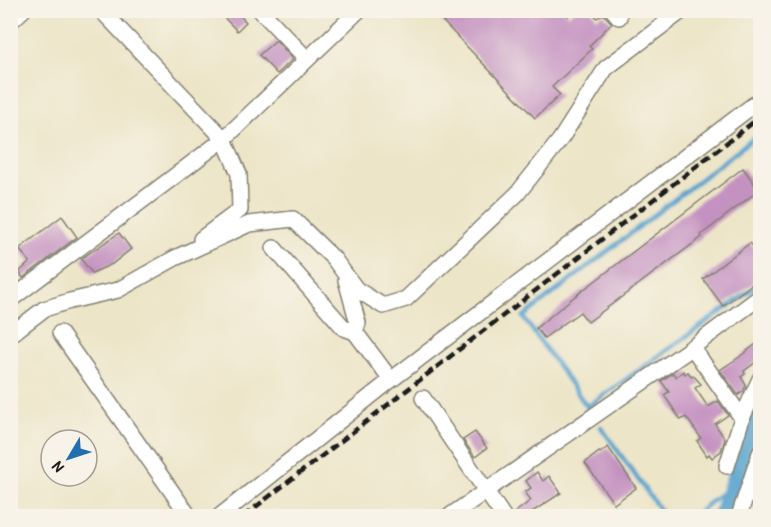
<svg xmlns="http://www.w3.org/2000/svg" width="771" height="527" viewBox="0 0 771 527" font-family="'Patrick Hand',sans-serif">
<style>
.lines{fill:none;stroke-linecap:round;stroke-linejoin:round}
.stream{stroke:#56a2ce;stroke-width:4.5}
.river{stroke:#56a2ce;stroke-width:27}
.building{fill:#c492c1}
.minor-casing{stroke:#848072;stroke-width:18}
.minor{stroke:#fff;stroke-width:15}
.rail{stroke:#1c1c1c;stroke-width:4.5;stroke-dasharray:9 4.5;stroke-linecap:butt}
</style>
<rect width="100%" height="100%" fill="#f7f3e8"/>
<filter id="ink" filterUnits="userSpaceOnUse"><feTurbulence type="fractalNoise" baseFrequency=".0167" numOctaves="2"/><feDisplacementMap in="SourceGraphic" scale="12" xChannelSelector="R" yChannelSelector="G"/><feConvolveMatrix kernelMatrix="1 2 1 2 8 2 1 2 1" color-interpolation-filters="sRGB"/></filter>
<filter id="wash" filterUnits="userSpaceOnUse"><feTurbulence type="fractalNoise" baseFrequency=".008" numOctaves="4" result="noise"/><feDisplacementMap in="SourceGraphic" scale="24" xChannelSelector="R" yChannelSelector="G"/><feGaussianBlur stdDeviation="1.35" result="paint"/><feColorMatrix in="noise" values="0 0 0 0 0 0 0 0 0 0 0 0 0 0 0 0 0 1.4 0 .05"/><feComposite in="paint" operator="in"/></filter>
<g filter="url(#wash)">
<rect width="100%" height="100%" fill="#ede5c8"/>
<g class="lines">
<path class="stream" d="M587 407 760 284
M588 408 523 317 760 133
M601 427 664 516
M696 516C707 503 719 492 736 488"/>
<path class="river" d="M726 516 760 422"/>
</g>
<g id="blocks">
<path class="building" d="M217 10H235L246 22 237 31Z
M432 10H564L568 16 574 10H591L597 18 603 14 612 23 589 46 592 49 552 87 560 95 535 118Z
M276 40 293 59 277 74 259 55Z
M743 168 759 190 701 235 702 237 588 322 580 312 544 338 536 328 570 300Z
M62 216 77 237 23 278 19 272 30 262 19 249Z
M119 233 131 249 112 264 92 273 81 259Z
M750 243 755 248 760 244V278L723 306 703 279Z
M760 341V359L744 371 745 374 741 377 746 385 743 392 738 395 720 370 738 358Z
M683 371 685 374 688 372 692 377 693 375 701 384 695 388 708 407 718 401 728 415 715 424 725 439 721 451 712 458 709 454 707 456 697 441 701 438 686 417 681 420 664 395 669 392 661 381 673 373 676 377Z
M475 432 487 448 475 457 463 440Z
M608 447 636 488 614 504 585 463 599 452 600 453Z
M537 472 543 481 549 476 561 493 526 516H513V514L531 500 525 492 531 488 526 481Z"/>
</g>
</g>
<g filter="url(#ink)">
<use href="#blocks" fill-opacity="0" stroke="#848072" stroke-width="1.5"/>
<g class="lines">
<g class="minor-casing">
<path id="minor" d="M101 10 224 139 239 174 240 210 201 239
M260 10 307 59
M613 10 619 17
M10 22 23 10
M274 248 344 328 355 332 358 323 346 280
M10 300 224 139 359 10
M60 333 189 516
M10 335 44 309 70 301 118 290 175 258 249 224 293 219 334 259 356 289 383 306 406 299 517 194 560 140 606 68 683 10
M692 347 742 418 727 466
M391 380 760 100
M423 398 503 516
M742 418 760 379
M220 516 391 380 355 332
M450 516 690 349 760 297
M739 516 760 453"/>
</g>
<use href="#minor" class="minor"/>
<path class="rail" d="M244 516 760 117"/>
</g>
</g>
<rect width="771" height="527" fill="none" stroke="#f7f3e8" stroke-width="36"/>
<g transform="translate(69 458) rotate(231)"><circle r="28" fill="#f7f3e8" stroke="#9f9d96" stroke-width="1.5"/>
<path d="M0-4.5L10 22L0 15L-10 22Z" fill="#1f6fb2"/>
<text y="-9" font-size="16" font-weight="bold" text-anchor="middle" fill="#1c1c1c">N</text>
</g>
</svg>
